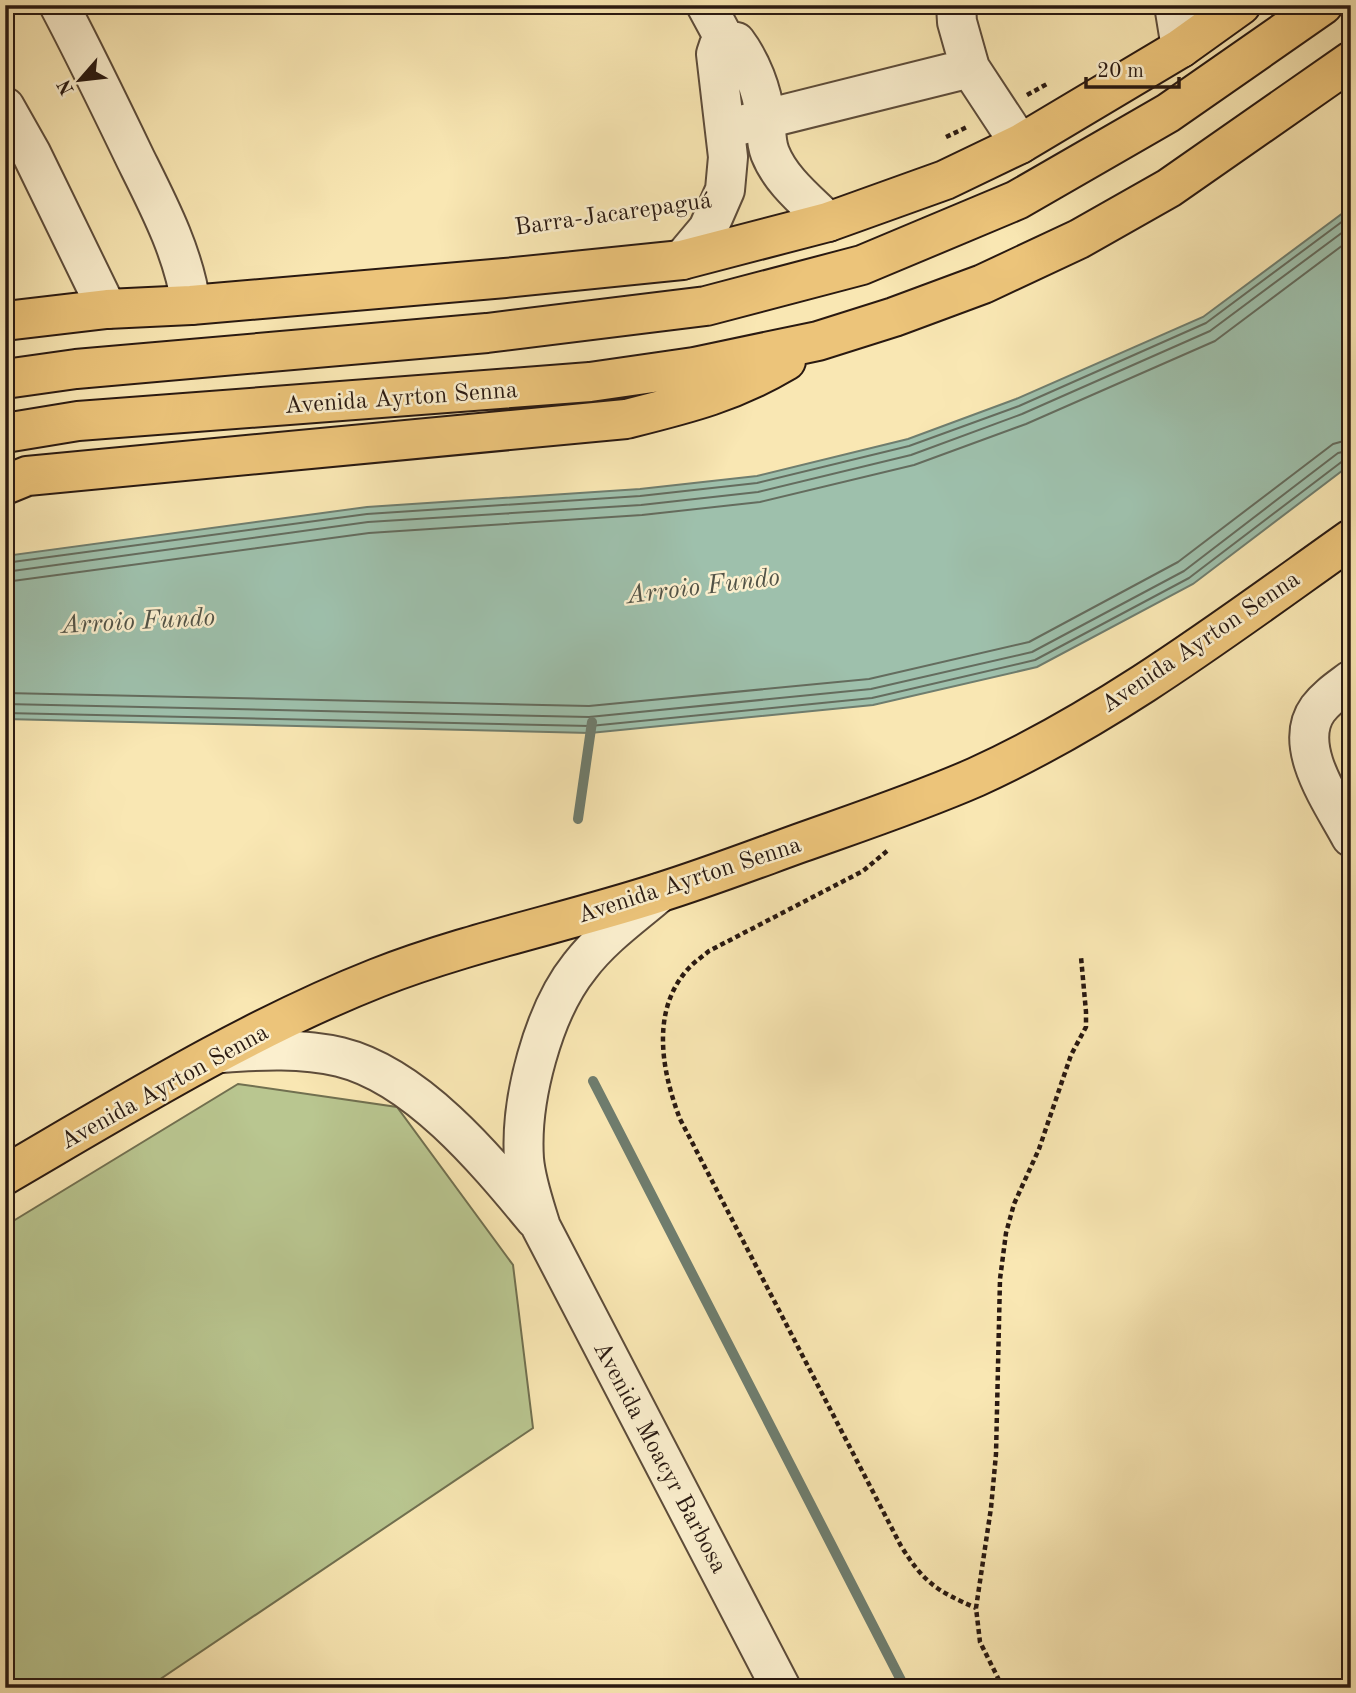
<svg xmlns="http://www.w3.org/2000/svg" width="1356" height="1693" viewBox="0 0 1356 1693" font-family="'Old Standard TT',serif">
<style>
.green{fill:#b9c690;stroke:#717050;stroke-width:2}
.water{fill:#9ec0ac;stroke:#6f7d6e;stroke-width:2}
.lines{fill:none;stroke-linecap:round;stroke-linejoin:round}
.shore{stroke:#646c5e;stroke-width:2}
.stream{stroke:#6f7d6e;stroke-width:10}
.minor-casing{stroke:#5d4c3a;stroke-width:42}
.highway-casing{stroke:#291911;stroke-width:42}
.path{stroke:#291911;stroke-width:4.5;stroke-dasharray:5 3.5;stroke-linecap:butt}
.minor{stroke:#fbefce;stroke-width:38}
.highway{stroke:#ecc47a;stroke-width:38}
.labels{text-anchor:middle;stroke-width:5;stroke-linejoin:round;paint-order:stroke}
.street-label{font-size:24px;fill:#291911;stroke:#fbefce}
.water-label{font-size:26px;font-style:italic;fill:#525347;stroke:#fbefce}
</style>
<rect width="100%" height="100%" fill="#f9e7b3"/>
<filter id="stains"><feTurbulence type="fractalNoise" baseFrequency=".00286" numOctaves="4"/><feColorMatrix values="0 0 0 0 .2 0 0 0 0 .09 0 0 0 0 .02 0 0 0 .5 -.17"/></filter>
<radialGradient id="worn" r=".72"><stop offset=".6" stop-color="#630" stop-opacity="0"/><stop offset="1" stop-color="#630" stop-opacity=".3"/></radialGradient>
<path class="green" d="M238 1084 397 1107 513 1265 533 1428 147 1688H5V1226Z"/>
<path class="water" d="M1351 207V464L1193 584 1037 667 873 705 590 733 5 719V556L367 507 640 489 757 476 908 439 1016 399 1203 317Z"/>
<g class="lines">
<path class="shore" d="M5 563 367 514 640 496 757 483 909 446 1019 406 1206 323 1351 215
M5 572 368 522 641 505 758 492 911 455 1022 414 1210 331 1351 226
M5 582 369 533 642 515 760 502 914 465 1026 424 1215 341 1351 239
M5 693 589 706 869 679 1029 642 1178 562 1333 444 1351 439
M5 704 589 717 871 689 1032 652 1184 571 1338 453 1351 450
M5 713 590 726 872 698 1035 660 1189 578 1344 460 1351 459"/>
<path class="stream" d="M578 819 592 722
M593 1081 905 1688"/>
<g class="minor-casing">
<path id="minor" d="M59 5C86 56 111 108 136 160 159 206 184 254 191 305
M706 5 725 40 736 42C751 62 762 90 765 116 767 129 765 140 770 153 781 181 807 201 828 222
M956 5 957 22 970 68 1020 144
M1174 5 1181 48
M5 107 31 153 107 309
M725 129 970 68
M682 260 708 229 725 190 728 157 716 54 719 45 725 40
M1351 680C1339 689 1327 697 1318 709 1291 746 1333 803 1351 837
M659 893C632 916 602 937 580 966 543 1012 520 1100 524 1159 526 1182 534 1204 541 1227L781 1688
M222 1053C261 1050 302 1048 340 1057 417 1076 486 1160 535 1219"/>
</g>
<g class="highway-casing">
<path id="highway" d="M5 321 107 309 191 305 505 278 682 260 828 222 945 180 1020 144 1181 48 1241 5
M5 379 76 369 487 333 706 306 862 265 1017 200 1168 113 1323 5
M5 433 78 421 590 382 694 367 818 341 894 317 983 284 1079 239 1169 188 1351 61
M5 485 27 476 626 419C686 404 732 393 786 361
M5 1175C125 1105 248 1029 377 978 469 942 565 923 658 893 706 878 753 860 800 843 859 822 919 802 976 777 1112 715 1231 624 1351 539"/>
</g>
<path class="path" d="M1027 95 1047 84
M946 137 967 127
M887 851 863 871 709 951C702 957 694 962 688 969 650 1011 662 1072 680 1119L901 1546C924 1583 937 1591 976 1608
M1003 1688 980 1642 976 1608 991 1508 996 1454 1000 1279 1006 1233 1014 1204 1039 1149 1071 1055 1086 1027V1012L1081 957"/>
<use href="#minor" class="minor"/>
<use href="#highway" class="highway"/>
</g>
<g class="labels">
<g class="street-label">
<text transform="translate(613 213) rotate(-8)" y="8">Barra-Jacarepaguá</text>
<text transform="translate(401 397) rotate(-4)" y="8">Avenida Ayrton Senna</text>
<text transform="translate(1200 641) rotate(-34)" y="8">Avenida Ayrton Senna</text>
<text transform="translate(689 879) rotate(-18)" y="8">Avenida Ayrton Senna</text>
<text transform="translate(164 1086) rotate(-29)" y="8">Avenida Ayrton Senna</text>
<text transform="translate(661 1457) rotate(62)" y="8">Avenida Moacyr Barbosa</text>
</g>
<g class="water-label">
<text transform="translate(703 585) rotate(-7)" y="9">Arroio Fundo</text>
<text transform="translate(138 620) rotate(-3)" y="9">Arroio Fundo</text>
</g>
</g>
<rect width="1356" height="1693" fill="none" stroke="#f9e7b3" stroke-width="28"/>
<rect x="7" y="7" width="1342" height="1679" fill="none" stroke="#291911" stroke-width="3.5"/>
<rect x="14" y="14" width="1328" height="1665" fill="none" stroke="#291911" stroke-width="2"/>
<g transform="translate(80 80) rotate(242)" stroke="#fbefce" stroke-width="5" paint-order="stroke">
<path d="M0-5L12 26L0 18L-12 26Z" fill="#291911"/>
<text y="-10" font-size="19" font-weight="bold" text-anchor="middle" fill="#291911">N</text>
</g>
<path d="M1086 77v10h93v-10" fill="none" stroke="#291911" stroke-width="3.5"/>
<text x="1097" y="77" font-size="21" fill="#291911" stroke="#fbefce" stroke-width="5" paint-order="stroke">20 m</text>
<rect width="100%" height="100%" filter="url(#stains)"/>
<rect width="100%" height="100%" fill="url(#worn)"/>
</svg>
